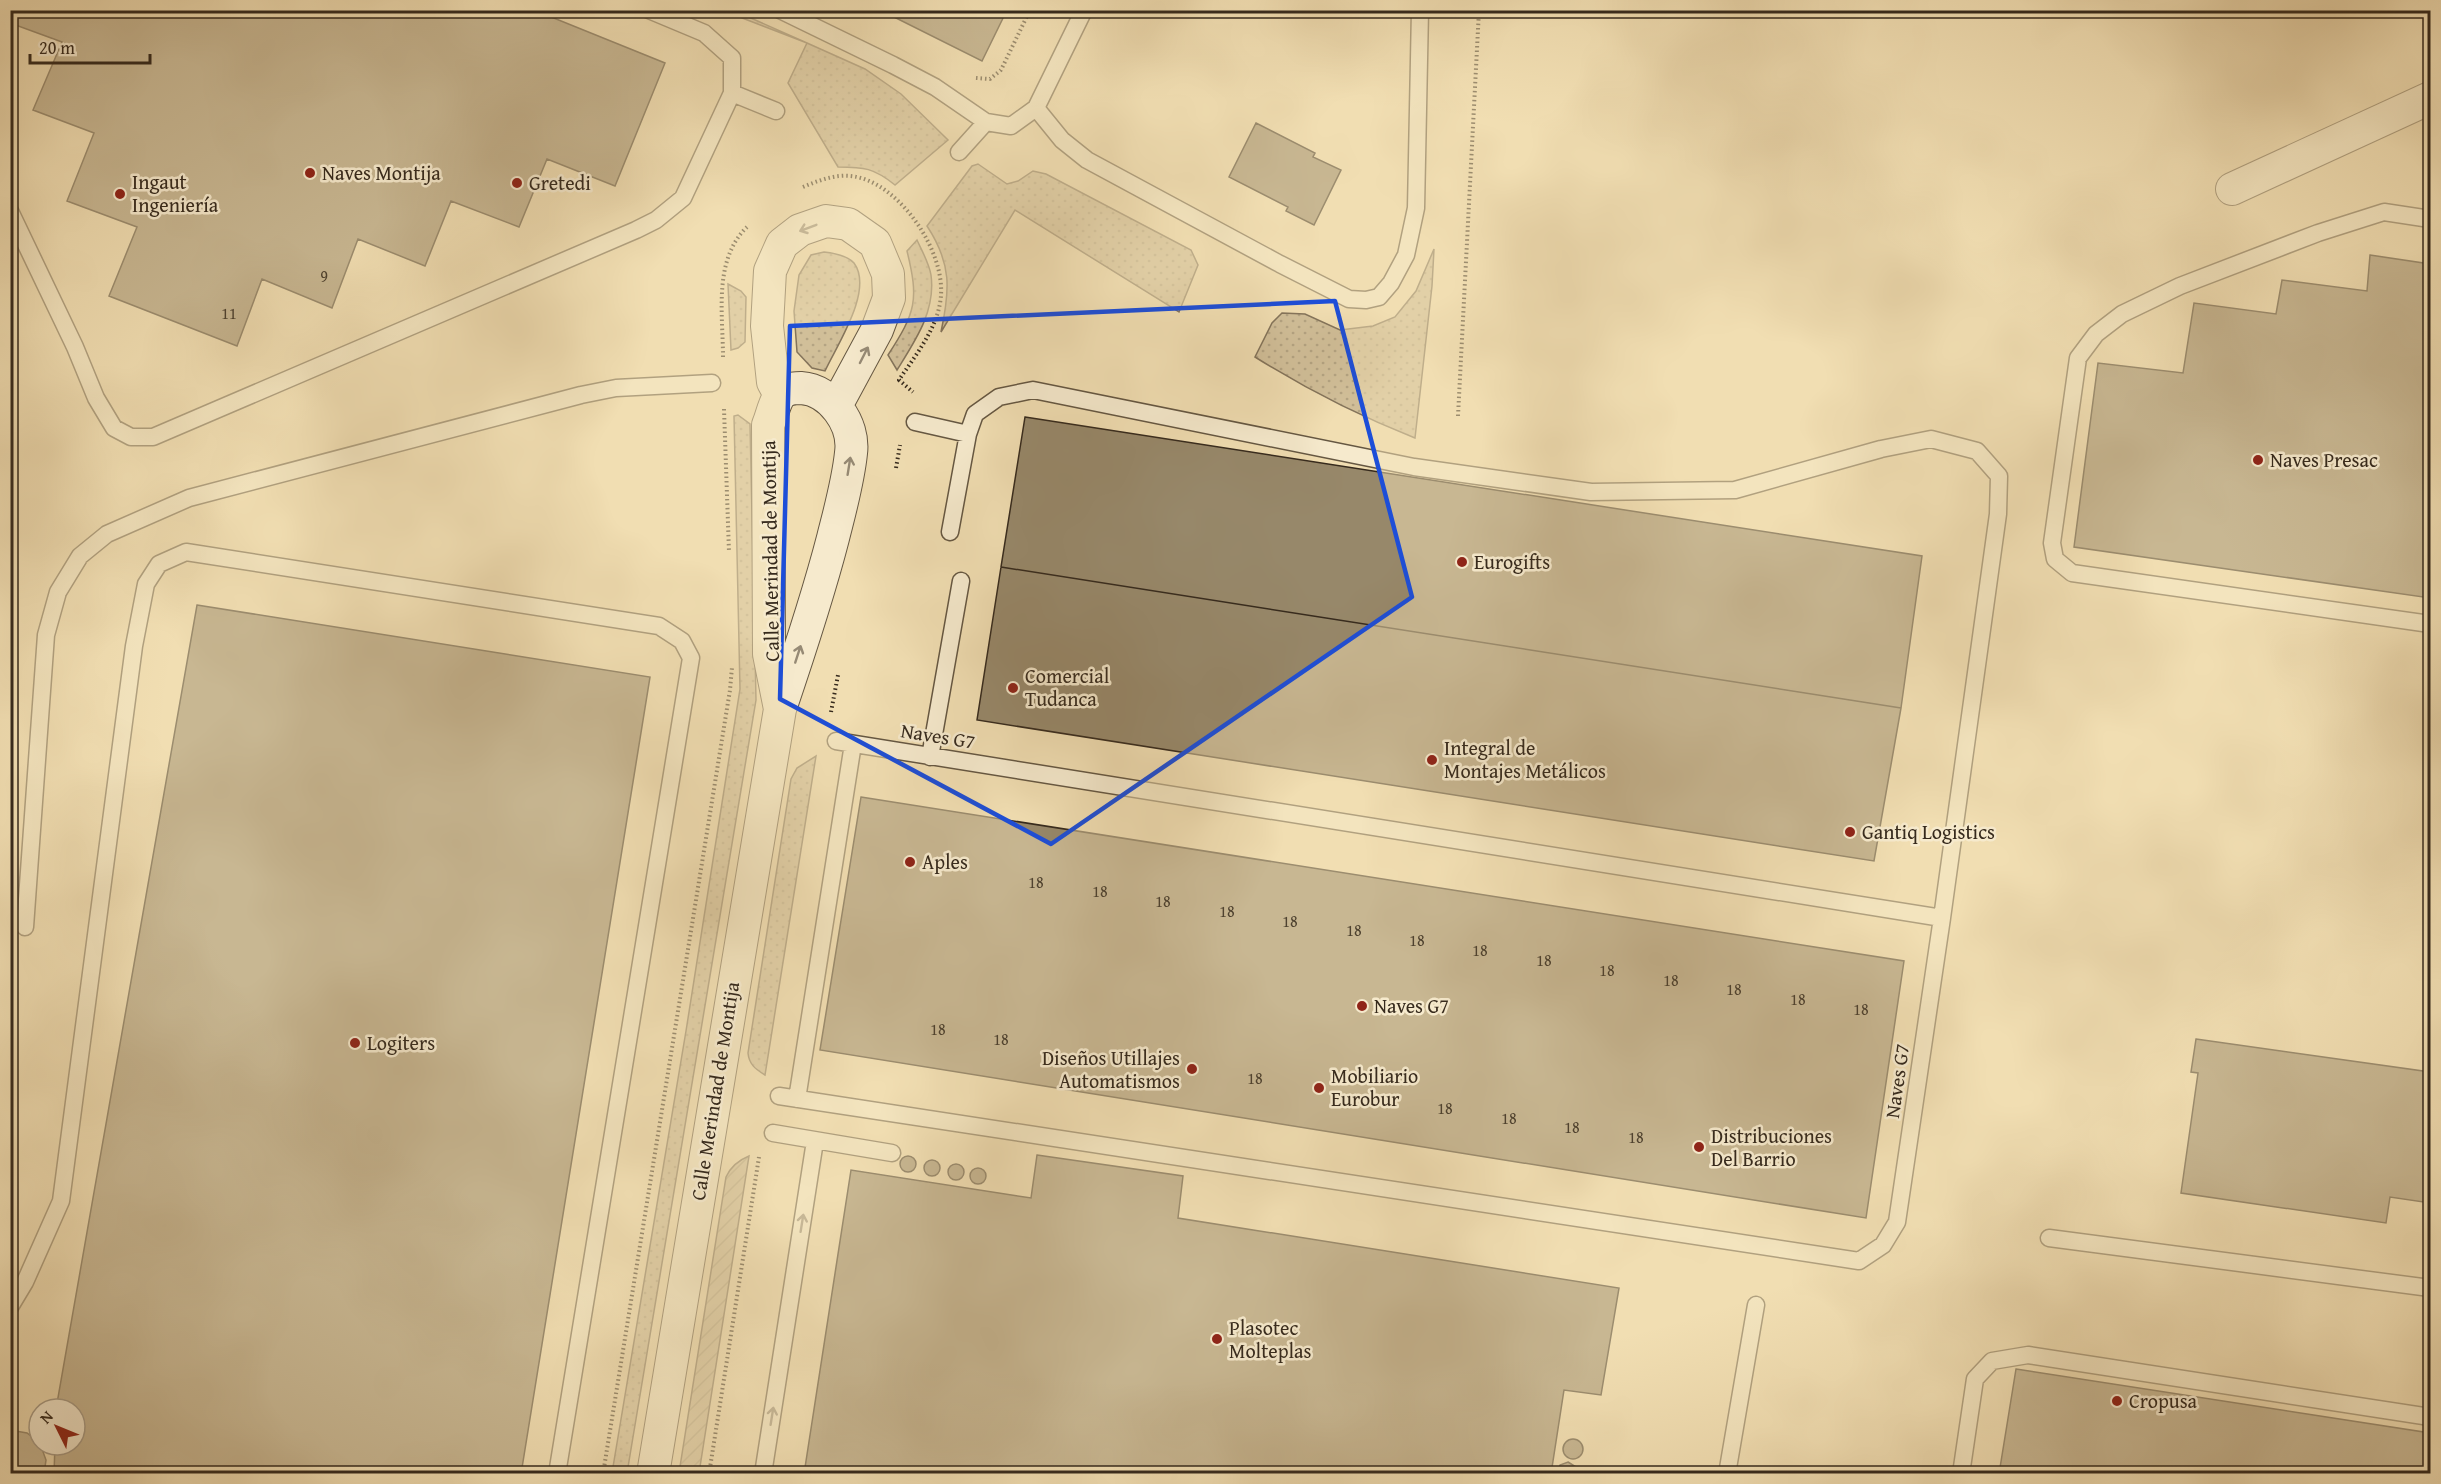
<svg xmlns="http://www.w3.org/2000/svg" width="2441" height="1484" viewBox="0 0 2441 1484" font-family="'Gentium Book Plus',serif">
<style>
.grass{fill:url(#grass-dots);stroke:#84745b;stroke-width:1.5}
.garden{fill:url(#garden-furrows);stroke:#84745b;stroke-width:1.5}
.building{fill:#97886a;stroke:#362a1d;stroke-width:1.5}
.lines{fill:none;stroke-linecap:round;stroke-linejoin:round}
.service-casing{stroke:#655742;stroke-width:19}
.minor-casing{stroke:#655742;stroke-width:34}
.path{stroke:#362a1d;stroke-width:4;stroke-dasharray:1.5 3;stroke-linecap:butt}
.service{stroke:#f6eacd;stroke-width:16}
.minor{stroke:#f6eacd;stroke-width:32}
.oneway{stroke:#968a75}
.marked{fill:none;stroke:#1d4ed8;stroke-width:4.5;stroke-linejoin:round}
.poi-dot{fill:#8f2418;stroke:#f6eacd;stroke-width:2}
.labels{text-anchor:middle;stroke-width:5;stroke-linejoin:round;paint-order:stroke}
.number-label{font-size:16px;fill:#4e4230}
.poi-label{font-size:20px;fill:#362a1d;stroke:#f6eacd;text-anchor:start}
.street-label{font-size:20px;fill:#362a1d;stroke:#f6eacd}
</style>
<defs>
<pattern id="grass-dots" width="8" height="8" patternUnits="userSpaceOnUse" patternTransform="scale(1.5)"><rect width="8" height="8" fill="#d1bf99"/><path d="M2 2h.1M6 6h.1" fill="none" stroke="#b4a483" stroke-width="1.8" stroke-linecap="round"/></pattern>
<pattern id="garden-furrows" width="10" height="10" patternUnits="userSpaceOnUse" patternTransform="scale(1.5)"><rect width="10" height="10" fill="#d1bf99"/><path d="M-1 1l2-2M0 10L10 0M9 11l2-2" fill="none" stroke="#b4a483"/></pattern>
</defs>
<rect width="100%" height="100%" fill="#f1deb2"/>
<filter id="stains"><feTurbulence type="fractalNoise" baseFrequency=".00333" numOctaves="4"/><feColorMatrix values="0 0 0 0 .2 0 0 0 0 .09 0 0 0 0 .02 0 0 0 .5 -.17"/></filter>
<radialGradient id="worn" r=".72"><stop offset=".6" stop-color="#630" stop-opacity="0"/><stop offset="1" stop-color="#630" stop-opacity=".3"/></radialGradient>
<path class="grass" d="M807 43 865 69 901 94 948 140 895 185C874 168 864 167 838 167L788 83Z
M978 164 1007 184 1018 181 1033 171 1046 174 1191 250 1198 265 1179 312 1015 210 941 332C950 290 952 264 927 226L972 166Z
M917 240C922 251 929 263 931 275 936 311 915 341 897 370L888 355C916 312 919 300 907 251Z
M1434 249 1432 286 1415 438C1359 416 1306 389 1255 357L1272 323 1282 313 1305 314 1340 330 1373 326 1395 317 1416 291Z
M824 252C833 253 847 255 854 263 874 290 837 345 825 371L812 368 797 352 794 311 799 275 811 255Z
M728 284 741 291 746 297 745 342 738 348 731 350Z
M738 415 750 424 756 700 627 1473H612L686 1031 740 689 734 416Z
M816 756 765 1075C755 1069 749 1064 748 1053L791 779 797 768Z"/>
<path class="garden" d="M724 11H735L807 43Z
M749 1156 699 1473H679L726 1177C731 1166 739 1160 749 1156Z"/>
<path class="building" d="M10 10H534L665 63 615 186 547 159 519 227 451 201 425 266 358 239 332 308 262 279 237 346 109 296 137 227 67 201 94 133 33 110 62 42 10 23Z
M880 10H1007L982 61Z
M1256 123 1315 153 1313 157 1341 170 1314 225 1286 211 1288 207 1229 177Z
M2370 255 2430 264V598L2074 547 2098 363 2183 373 2194 303 2276 314 2282 280 2367 291Z
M1025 417 1922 556 1901 708 1001 567Z
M1001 567 1901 708 1874 861 977 720Z
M197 605 650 677 521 1474H54L55 1445H75V1409H56Z
M861 797 1904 961 1866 1218 820 1050Z
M2196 1039 2430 1072V1203L2390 1197 2386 1223 2181 1193 2198 1073 2191 1072Z
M1037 1155 1183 1176 1178 1218 1619 1288 1601 1395 1564 1390 1551 1474H804L851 1170 1031 1198Z
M900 1164a8 8 0 1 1 16 0a8 8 0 1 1-16 0Z
M924 1168a8 8 0 1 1 16 0a8 8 0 1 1-16 0Z
M948 1172a8 8 0 1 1 16 0a8 8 0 1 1-16 0Z
M970 1176a8 8 0 1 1 16 0a8 8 0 1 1-16 0Z
M2016 1369 2430 1433V1474H1999Z
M10 1430 27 1433 36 1440 42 1449 46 1460 44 1474H10Z
M1563 1449a10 10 0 1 1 20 0a10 10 0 1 1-20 0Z
M1568 1462 1576 1467 1577 1474H1557L1560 1465Z"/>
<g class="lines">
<g class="service-casing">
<path id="service" d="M780 10 893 65 935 87 986 122 1011 126 1036 108 1084 10
M732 93 776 111
M1036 108 1062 140 1087 160 1280 264 1349 299 1366 300 1379 297 1391 283 1406 255 1416 208 1420 10
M959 152 986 122
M10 211 75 347 96 398 114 428 131 437H153L636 230 656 220 683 198 732 93V58L704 33 649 10
M2430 219 2384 212 2318 233 2180 286 2122 314 2096 334 2078 358 2052 543 2055 559 2072 573 2430 624
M915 422 968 434 975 414 999 397 1033 390 1414 467 1591 492 1735 490 1881 449 1931 439 1977 451 1999 476 1998 514 1942 918
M950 532 968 434
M930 757 961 581
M25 927 46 635 58 592 80 556 107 534 189 498 581 395 616 388 712 383
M779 1096 1859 1261 1883 1245 1897 1222 1942 918 836 741
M797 1099 853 744
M773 1133 892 1153
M2049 1238 2430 1288
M10 1307 25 1282 61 1201 134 646 146 584 159 564 186 552 659 626 682 641 691 658 557 1474
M763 1474 815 1141
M1727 1474 1756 1305
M1961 1474 1975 1379 1992 1361 2028 1355 2430 1417"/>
</g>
<g class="minor-casing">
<path id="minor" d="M2232 189 2430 98
M780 395 773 382 767 326 770 271 782 244 800 230 826 221 848 224 875 243 888 274 889 298 877 330 836 406
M653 1474 780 709C799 653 818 596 833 538 840 510 848 482 851 453 855 424 831 390 801 388 793 388 785 389 780 395 774 403 772 416 768 425L769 654 780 709"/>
</g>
<path class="path" d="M976 78 990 79 1001 70 1030 10
M803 187C822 179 841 172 861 178 903 190 944 251 941 295 939 327 916 354 899 380L913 392
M723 357C723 314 713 260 747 227
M724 409 729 552
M1458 416 1479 10
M896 468 900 445
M831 712 838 675
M603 1474 730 690 732 667
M709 1474 759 1157"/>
<use href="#service" class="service"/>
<use href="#minor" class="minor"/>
</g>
<defs><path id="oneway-shaft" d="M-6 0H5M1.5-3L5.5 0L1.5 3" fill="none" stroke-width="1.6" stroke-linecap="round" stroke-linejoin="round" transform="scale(1.5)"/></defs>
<g class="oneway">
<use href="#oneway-shaft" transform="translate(808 228) rotate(159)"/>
<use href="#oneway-shaft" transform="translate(864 355) rotate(-63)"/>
<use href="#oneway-shaft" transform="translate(849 466) rotate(-81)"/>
<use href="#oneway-shaft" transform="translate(798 654) rotate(-72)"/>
<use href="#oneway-shaft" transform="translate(802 1223) rotate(-81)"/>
<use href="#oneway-shaft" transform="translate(772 1416) rotate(-81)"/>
</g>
<path d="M0 0H2441V1484H0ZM1335 301 1412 597 1051 844 780 699 790 326Z" fill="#f1deb2" fill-opacity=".55" fill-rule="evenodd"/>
<path class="marked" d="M1335 301 1412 597 1051 844 780 699 790 326Z"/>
<g class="poi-dot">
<circle cx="310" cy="173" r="6"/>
<circle cx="517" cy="183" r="6"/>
<circle cx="120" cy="194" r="6"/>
<circle cx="2258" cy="460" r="6"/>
<circle cx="1462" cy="562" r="6"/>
<circle cx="1013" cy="688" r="6"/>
<circle cx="1432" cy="760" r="6"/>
<circle cx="1850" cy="832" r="6"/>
<circle cx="910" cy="862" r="6"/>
<circle cx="1362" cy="1006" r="6"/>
<circle cx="355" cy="1043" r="6"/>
<circle cx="1192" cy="1069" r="6"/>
<circle cx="1319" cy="1088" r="6"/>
<circle cx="1699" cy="1147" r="6"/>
<circle cx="1217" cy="1339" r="6"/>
<circle cx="2117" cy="1401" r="6"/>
</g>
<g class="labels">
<g class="number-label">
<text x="324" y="282">9</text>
<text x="229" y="319">11</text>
<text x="1036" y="888">18</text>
<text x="1100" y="897">18</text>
<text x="1163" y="907">18</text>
<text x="1227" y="917">18</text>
<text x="1290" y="927">18</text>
<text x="1354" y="936">18</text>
<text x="1417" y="946">18</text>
<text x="1480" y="956">18</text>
<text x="1544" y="966">18</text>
<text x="1607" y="976">18</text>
<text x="1671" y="986">18</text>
<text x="1734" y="995">18</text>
<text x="1798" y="1005">18</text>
<text x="1861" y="1015">18</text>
<text x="938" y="1035">18</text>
<text x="1001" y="1045">18</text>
<text x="1255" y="1084">18</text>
<text x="1445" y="1114">18</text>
<text x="1509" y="1124">18</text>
<text x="1572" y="1133">18</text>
<text x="1636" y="1143">18</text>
</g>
<g class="poi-label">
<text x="322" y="180">Naves Montija</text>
<text x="132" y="189">Ingaut<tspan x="132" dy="23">Ingeniería</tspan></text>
<text x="529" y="190">Gretedi</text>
<text x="2270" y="467">Naves Presac</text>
<text x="1474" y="569">Eurogifts</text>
<text x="1025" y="683">Comercial<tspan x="1025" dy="23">Tudanca</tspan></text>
<text x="1444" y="755">Integral de<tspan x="1444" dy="23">Montajes Metálicos</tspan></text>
<text x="1862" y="839">Gantiq Logistics</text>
<text x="922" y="869">Aples</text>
<text x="1374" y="1013">Naves G7</text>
<text x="367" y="1050">Logiters</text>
<text x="1180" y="1065" text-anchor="end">Diseños Utillajes<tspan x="1180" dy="23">Automatismos</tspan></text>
<text x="1331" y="1083">Mobiliario<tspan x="1331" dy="23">Eurobur</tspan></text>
<text x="1711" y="1143">Distribuciones<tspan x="1711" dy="23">Del Barrio</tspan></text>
<text x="1229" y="1335">Plasotec<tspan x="1229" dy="23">Molteplas</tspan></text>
<text x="2129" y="1408">Cropusa</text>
</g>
<g class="street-label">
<text transform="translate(770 551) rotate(-91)" y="7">Calle Merindad de Montija</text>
<text transform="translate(938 736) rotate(9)" y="7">Naves G7</text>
<text transform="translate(1897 1081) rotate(-82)" y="7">Naves G7</text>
<text transform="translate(715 1091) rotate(-81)" y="7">Calle Merindad de Montija</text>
</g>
</g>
<rect width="2441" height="1484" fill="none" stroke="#f1deb2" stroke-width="36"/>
<rect x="12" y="12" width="2417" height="1460" fill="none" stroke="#362a1d" stroke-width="3"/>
<rect x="18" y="18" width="2405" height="1448" fill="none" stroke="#362a1d" stroke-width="1.5"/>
<g transform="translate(57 1427) rotate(313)"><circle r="28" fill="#f6eacd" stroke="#a99d87" stroke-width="1.5"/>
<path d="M0-4.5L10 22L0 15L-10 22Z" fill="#8f2418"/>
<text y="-9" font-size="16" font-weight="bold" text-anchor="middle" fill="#362a1d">N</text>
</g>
<path d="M30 54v9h120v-9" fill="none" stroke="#362a1d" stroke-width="3"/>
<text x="39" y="54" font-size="18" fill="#362a1d" stroke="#f6eacd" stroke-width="4.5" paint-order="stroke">20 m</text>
<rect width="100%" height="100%" filter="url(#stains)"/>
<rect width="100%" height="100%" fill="url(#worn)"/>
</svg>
